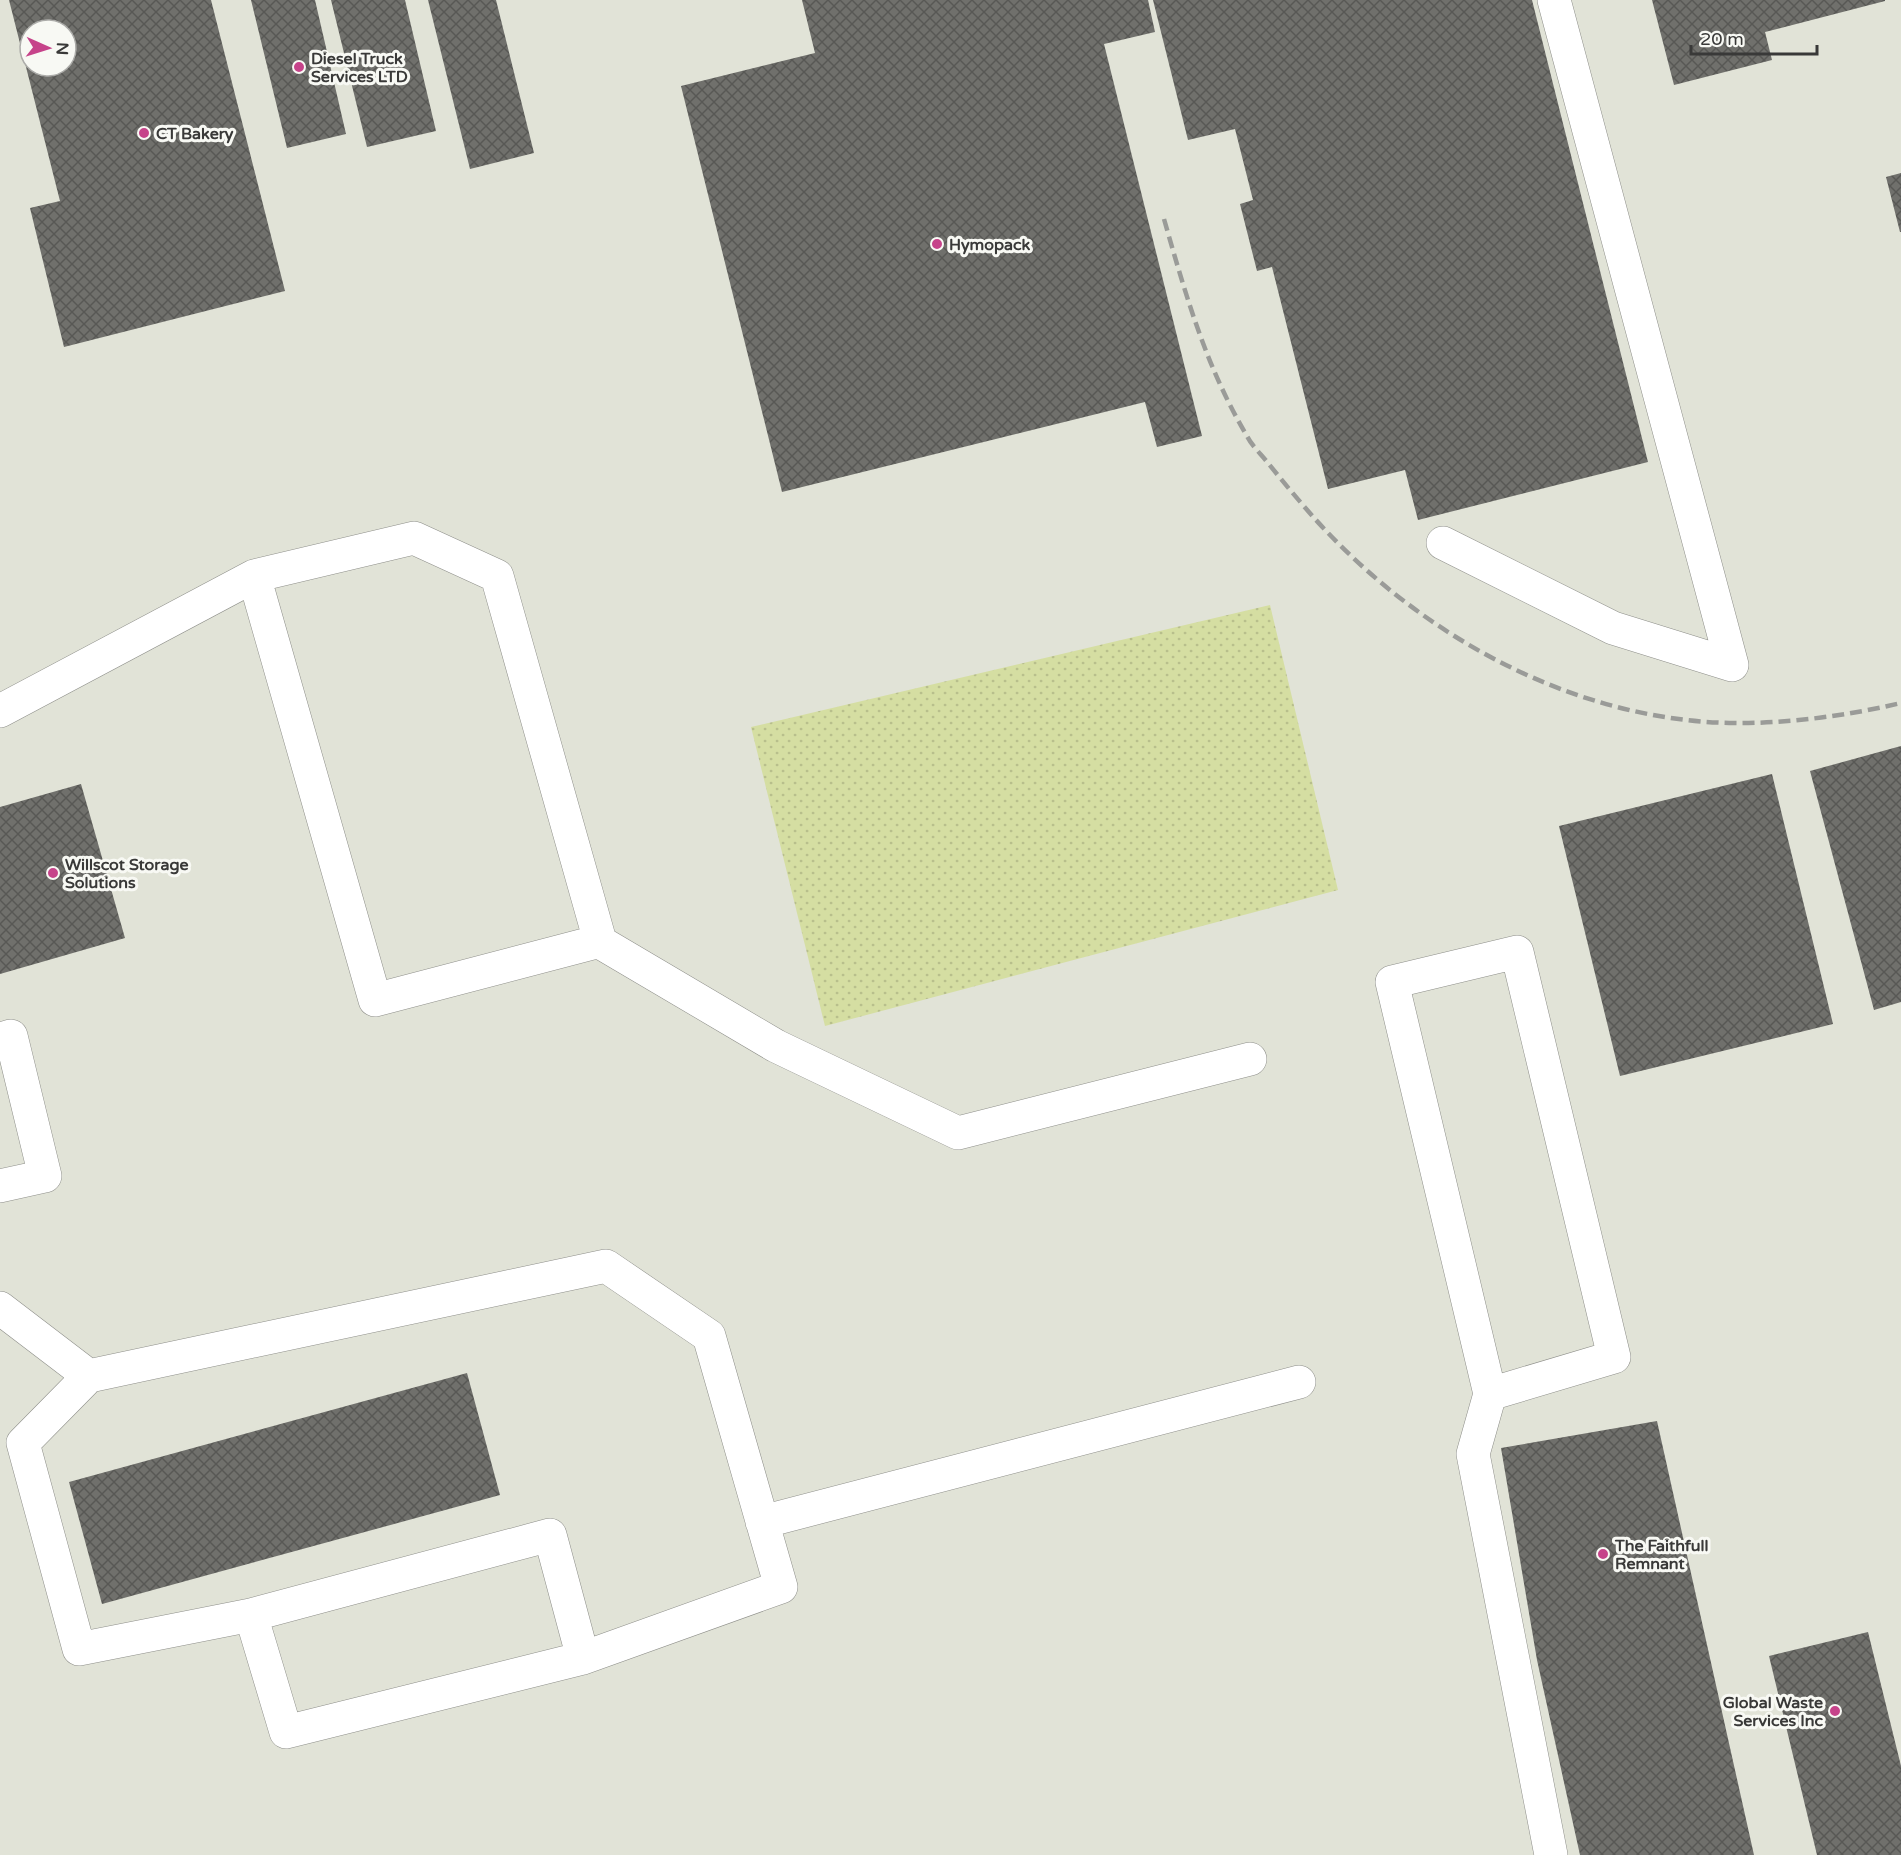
<svg xmlns="http://www.w3.org/2000/svg" width="1901" height="1855" viewBox="0 0 1901 1855" font-family="'Varela Round',sans-serif">
<style>
.built{fill:#e1e3d7;fill-rule:evenodd}
.grass{fill:url(#grass-dots)}
.building{fill:url(#building-cross-hatch);fill-rule:evenodd}
.lines{fill:none;stroke-linecap:round;stroke-linejoin:round}
.minor-casing{stroke:#8e8f8a;stroke-width:34}
.minor{stroke:#fff;stroke-width:33}
.rail{stroke:#9a9b98;stroke-width:4.5;stroke-dasharray:12 6;stroke-linecap:butt}
.poi-dot{fill:#c6438a;stroke:#f8f9f4;stroke-width:2}
.labels{text-anchor:middle;stroke-width:6;stroke-linejoin:round;paint-order:stroke}
.poi-label{font-size:16px;font-weight:bold;fill:#393938;stroke:#f8f9f4;text-anchor:start}
</style>
<defs>
<pattern id="grass-dots" width="8" height="8" patternUnits="userSpaceOnUse" patternTransform="scale(1.5)"><rect width="8" height="8" fill="#d5dea2"/><path d="M2 2h.1M6 6h.1" fill="none" stroke="#b8bf8c" stroke-width="1.8" stroke-linecap="round"/></pattern>
<pattern id="building-cross-hatch" width="8" height="8" patternUnits="userSpaceOnUse" patternTransform="scale(1.5)"><rect width="8" height="8" fill="#70706c"/><path d="M0 0l8 8M0 8l8-8" fill="none" stroke="#585855"/></pattern>
</defs>
<rect width="100%" height="100%" fill="#ebece7"/>
<path class="built" d="M0 0H1901V1855H0ZM30 30H66V66H30Z"/>
<path class="grass" d="M1270 605 1338 890 825 1026 751 727Z"/>
<path class="building" d="M9 0H211L285 291 64 347 30 208 60 201ZM30 30H66V66H30Z
M251 0H315L346 134 287 148Z
M331 0H405L436 131 367 147Z
M428 0H496L534 153 470 169Z
M802 0H1148L1155 32 1104 44 1202 436 1157 447 1145 402 782 492 681 86 815 53Z
M1153 0H1532L1648 462 1418 520 1405 470 1328 489 1272 267 1257 271 1240 204 1253 200 1235 129 1188 140Z
M1652 0H1885V1L1765 32 1772 60 1674 85Z
M1901 173V232H1900L1886 177Z
M1901 746V1002L1874 1010 1810 771Z
M1772 774 1833 1024 1620 1076 1559 826Z
M81 784 125 938 0 974V807Z
M467 1373 500 1495 102 1604 69 1482Z
M1657 1421 1754 1855H1580L1537 1660 1501 1448Z
M1868 1632 1901 1766V1855H1817L1769 1656Z"/>
<g class="lines">
<g class="minor-casing">
<path id="minor" d="M1443 543 1613 628 1732 665 1554 0
M0 711 254 576 414 538 497 576 600 941 375 1000 254 576
M598 941 776 1046 958 1133 1250 1059
M0 1039 11 1036 45 1176 0 1186
M0 1308 89 1376 606 1266 709 1336 781 1587 583 1658 286 1732 251 1615 550 1535 583 1658
M89 1376 23 1443 79 1649 251 1615
M1490 1394 1614 1357 1517 952 1392 982 1490 1394 1473 1454 1551 1855
M762 1522 1299 1382"/>
</g>
<use href="#minor" class="minor"/>
<path class="rail" d="M1164 219C1186 296 1206 367 1247 436 1252 446 1261 454 1268 463 1284 483 1300 502 1316 520 1420 635 1571 719 1729 723 1785 724 1846 716 1901 703"/>
</g>
<g class="poi-dot">
<circle cx="299" cy="67" r="6"/>
<circle cx="144" cy="133" r="6"/>
<circle cx="937" cy="244" r="6"/>
<circle cx="53" cy="873" r="6"/>
<circle cx="1603" cy="1554" r="6"/>
<circle cx="1835" cy="1711" r="6"/>
</g>
<g class="labels">
<g class="poi-label">
<text x="311" y="64">Diesel Truck<tspan x="311" dy="18">Services LTD</tspan></text>
<text x="156" y="139">CT Bakery</text>
<text x="949" y="250">Hymopack</text>
<text x="65" y="870">Willscot Storage<tspan x="65" dy="18">Solutions</tspan></text>
<text x="1615" y="1551">The Faithfull<tspan x="1615" dy="18">Remnant</tspan></text>
<text x="1823" y="1708" text-anchor="end">Global Waste<tspan x="1823" dy="18">Services Inc</tspan></text>
</g>
</g>
<g transform="translate(48 48) rotate(93)"><circle r="28" fill="#f8f9f4" stroke="#acaca9" stroke-width="1.5"/>
<path d="M0-4.5L10 22L0 15L-10 22Z" fill="#c6438a"/>
<text y="-9" font-size="16" font-weight="bold" text-anchor="middle" fill="#393938">N</text>
</g>
<path d="M1691 45v9h126v-9" fill="none" stroke="#393938" stroke-width="3"/>
<text x="1700" y="45" font-size="18" fill="#393938" stroke="#f8f9f4" stroke-width="4.5" paint-order="stroke">20 m</text>
</svg>
